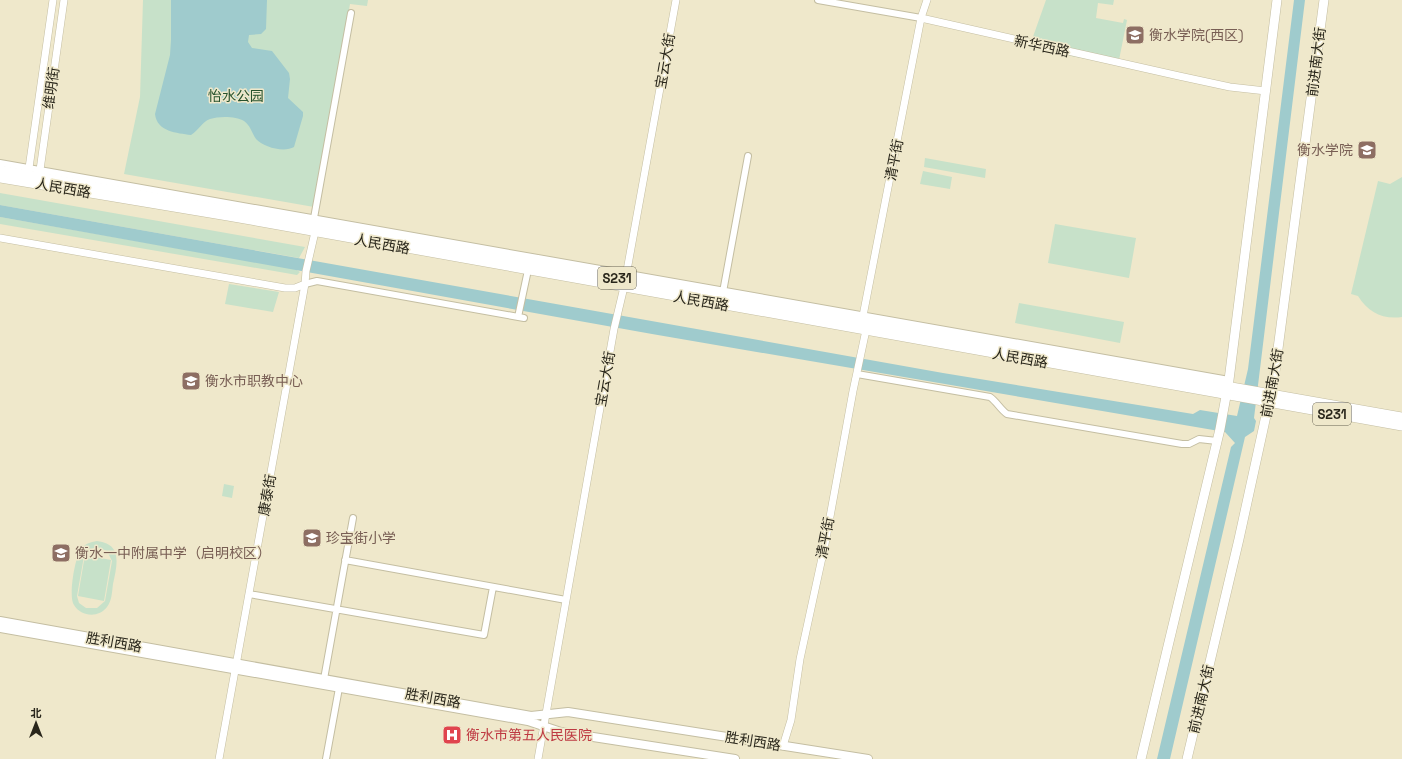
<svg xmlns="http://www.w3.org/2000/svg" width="1402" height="759" viewBox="0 0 1402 759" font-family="'Space Grotesk','Noto Sans SC',sans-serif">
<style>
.green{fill:#c7e1c9;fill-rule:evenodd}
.water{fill:#9fcbcd}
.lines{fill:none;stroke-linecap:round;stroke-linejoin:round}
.minor-casing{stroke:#c4bea2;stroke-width:8}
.tertiary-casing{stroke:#c4bea2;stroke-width:8}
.secondary-casing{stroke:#c4bea2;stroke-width:10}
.primary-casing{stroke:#c4bea2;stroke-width:10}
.minor{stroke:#fff;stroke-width:6}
.tertiary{stroke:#fff;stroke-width:7}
.secondary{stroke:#fff;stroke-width:8}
.primary{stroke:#fff;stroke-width:9}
.labels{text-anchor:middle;stroke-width:3;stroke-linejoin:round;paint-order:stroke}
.shield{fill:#efe8cb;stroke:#646050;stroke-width:1}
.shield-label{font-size:13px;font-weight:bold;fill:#29261b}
.education-label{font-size:14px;fill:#785e54;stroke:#efe8cb;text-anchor:start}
.street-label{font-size:14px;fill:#29261b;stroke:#efe8cb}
.park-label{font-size:14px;fill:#27522d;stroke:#efe8cb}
.health-label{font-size:14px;fill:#be3a42;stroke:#efe8cb;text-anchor:start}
</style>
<rect width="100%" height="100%" fill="#efe8cb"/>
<path class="green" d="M143 0H368L367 6 350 4 314 207 124 174 140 97Z
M1046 0H1114L1113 5 1098 3 1096 18 1123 23 1124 19 1127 20 1118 65 1029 48Z
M925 158 986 169 985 178 924 167Z
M923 171 952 177 950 189 920 184Z
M1402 177V317C1383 320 1368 312 1358 296L1351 294 1378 181 1390 184Z
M0 193 305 247 299 258 0 205Z
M0 217 295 269 300 272 297 275 0 224Z
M1055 224 1136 238 1129 278 1048 263Z
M229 284 279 292 273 312 225 304Z
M1019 303 1124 322 1120 343 1015 323Z
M224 484 234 486 232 498 222 496Z
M97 541C123 544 117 565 113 584 112 591 112 601 107 607 99 618 81 617 74 605 68 597 75 557 81 549 85 544 90 542 97 541ZM97 547 107 551 112 561 105 601 97 608H86L79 603 77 596 84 556 89 550Z
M85 555 111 560 104 601 78 596Z"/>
<path class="water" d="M171 0H267L266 29 261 34 249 35 248 42 252 48 272 51 289 73 290 79 288 98 303 112V116L294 147C284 153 263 147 256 139 252 133 250 125 244 121 236 116 219 116 210 119 202 122 199 130 191 135 177 133 157 132 155 114L170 55 171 40Z
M1294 0H1305L1254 418 1256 421 1254 431 1245 437 1170 759H1157L1231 447 1235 443 1225 432 652 334 0 217V205L943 373 1193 414 1200 410 1237 416 1248 369Z"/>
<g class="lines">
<g class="minor-casing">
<path id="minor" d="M818 0 921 18
M0 163 1229 380
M314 218 351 13
M305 284 317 281 524 318
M723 292 748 156
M518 317 528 270
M857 374 990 397C997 402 1000 409 1007 414L1182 444H1189L1199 439 1217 441
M345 560 566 600
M249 594 484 635 493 587
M324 679 353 518
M326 759 339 688"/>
</g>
<g class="tertiary-casing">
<path id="tertiary" d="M921 18 1179 76 1230 87 1266 91
M28 175 53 0
M39 177 64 0
M0 238 285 288H295L305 284
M862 321 921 18 927 0
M783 746 791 720 800 659 825 544 853 391 866 330
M219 759 305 284 306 271 315 232
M538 759 614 329 624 287 676 0"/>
</g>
<g class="secondary-casing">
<path id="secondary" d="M0 621 531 716 568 712 868 759
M0 628 528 721 561 732 735 759"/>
</g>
<g class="primary-casing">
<path id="primary" d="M0 170 1402 417
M0 178 228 216 1402 426
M1141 759 1220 429 1229 380 1277 0
M1187 759 1239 539 1274 379 1324 0"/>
</g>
<use href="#minor" class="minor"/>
<use href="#tertiary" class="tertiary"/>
<use href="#secondary" class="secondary"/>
<use href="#primary" class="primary"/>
</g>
<defs>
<g id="university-square" transform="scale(1)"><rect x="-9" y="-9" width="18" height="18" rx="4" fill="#8d6e63" stroke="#efe8cb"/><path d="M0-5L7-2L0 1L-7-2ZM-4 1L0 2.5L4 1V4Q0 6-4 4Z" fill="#fff"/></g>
<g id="school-square" transform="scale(1)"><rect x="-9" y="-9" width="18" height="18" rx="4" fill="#8d6e63" stroke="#efe8cb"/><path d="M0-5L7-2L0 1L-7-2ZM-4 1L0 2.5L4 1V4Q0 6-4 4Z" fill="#fff"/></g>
<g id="hospital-square" transform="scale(1)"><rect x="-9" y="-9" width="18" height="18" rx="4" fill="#e0444e" stroke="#efe8cb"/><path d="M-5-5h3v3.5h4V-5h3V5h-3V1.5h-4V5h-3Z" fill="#fff"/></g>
</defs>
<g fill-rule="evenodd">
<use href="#university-square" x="1135" y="35"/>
<use href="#university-square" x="1367" y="150"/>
<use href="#school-square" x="191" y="381"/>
<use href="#school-square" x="312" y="538"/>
<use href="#school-square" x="61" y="553"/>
<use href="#hospital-square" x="452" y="735"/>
</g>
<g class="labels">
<g class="shield">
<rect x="598" y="267" width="38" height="22" rx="3"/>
<rect x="1313" y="403" width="38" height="22" rx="3"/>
</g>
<g class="shield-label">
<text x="617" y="283">S231</text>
<text x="1332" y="419">S231</text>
</g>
<g class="education-label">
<text x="1149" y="40">衡水学院(西区)</text>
<text x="1353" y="155" text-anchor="end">衡水学院</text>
<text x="205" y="386">衡水市职教中心</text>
<text x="326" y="543">珍宝街小学</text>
<text x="75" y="558">衡水一中附属中学（启明校区）</text>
</g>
<g class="street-label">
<text transform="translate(1042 46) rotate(12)" y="5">新华西路</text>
<text transform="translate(665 61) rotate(-80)" y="5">宝云大街</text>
<text transform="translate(1316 62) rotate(-83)" y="5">前进南大街</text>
<text transform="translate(51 88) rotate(-82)" y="5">维明街</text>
<text transform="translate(894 160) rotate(-79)" y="5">清平街</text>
<text transform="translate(63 188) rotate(10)" y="5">人民西路</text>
<text transform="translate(382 244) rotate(10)" y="5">人民西路</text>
<text transform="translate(701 301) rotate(10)" y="5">人民西路</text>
<text transform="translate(1020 358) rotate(10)" y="5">人民西路</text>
<text transform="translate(605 379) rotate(-80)" y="5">宝云大街</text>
<text transform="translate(1272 383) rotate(-80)" y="5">前进南大街</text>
<text transform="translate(267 495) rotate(-80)" y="5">康泰街</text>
<text transform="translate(825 538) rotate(-79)" y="5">清平街</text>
<text transform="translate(114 642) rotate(10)" y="5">胜利西路</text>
<text transform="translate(433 698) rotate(10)" y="5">胜利西路</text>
<text transform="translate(1201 699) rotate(-77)" y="5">前进南大街</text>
<text transform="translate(753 741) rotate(9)" y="5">胜利西路</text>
</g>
<g class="park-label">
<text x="236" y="101">怡水公园</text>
</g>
<g class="health-label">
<text x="466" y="740">衡水市第五人民医院</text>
</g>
</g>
<g transform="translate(36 723)" stroke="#efe8cb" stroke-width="3" paint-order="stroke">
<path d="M0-3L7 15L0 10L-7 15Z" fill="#29261b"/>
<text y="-6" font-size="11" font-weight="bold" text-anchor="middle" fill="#29261b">北</text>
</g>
</svg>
